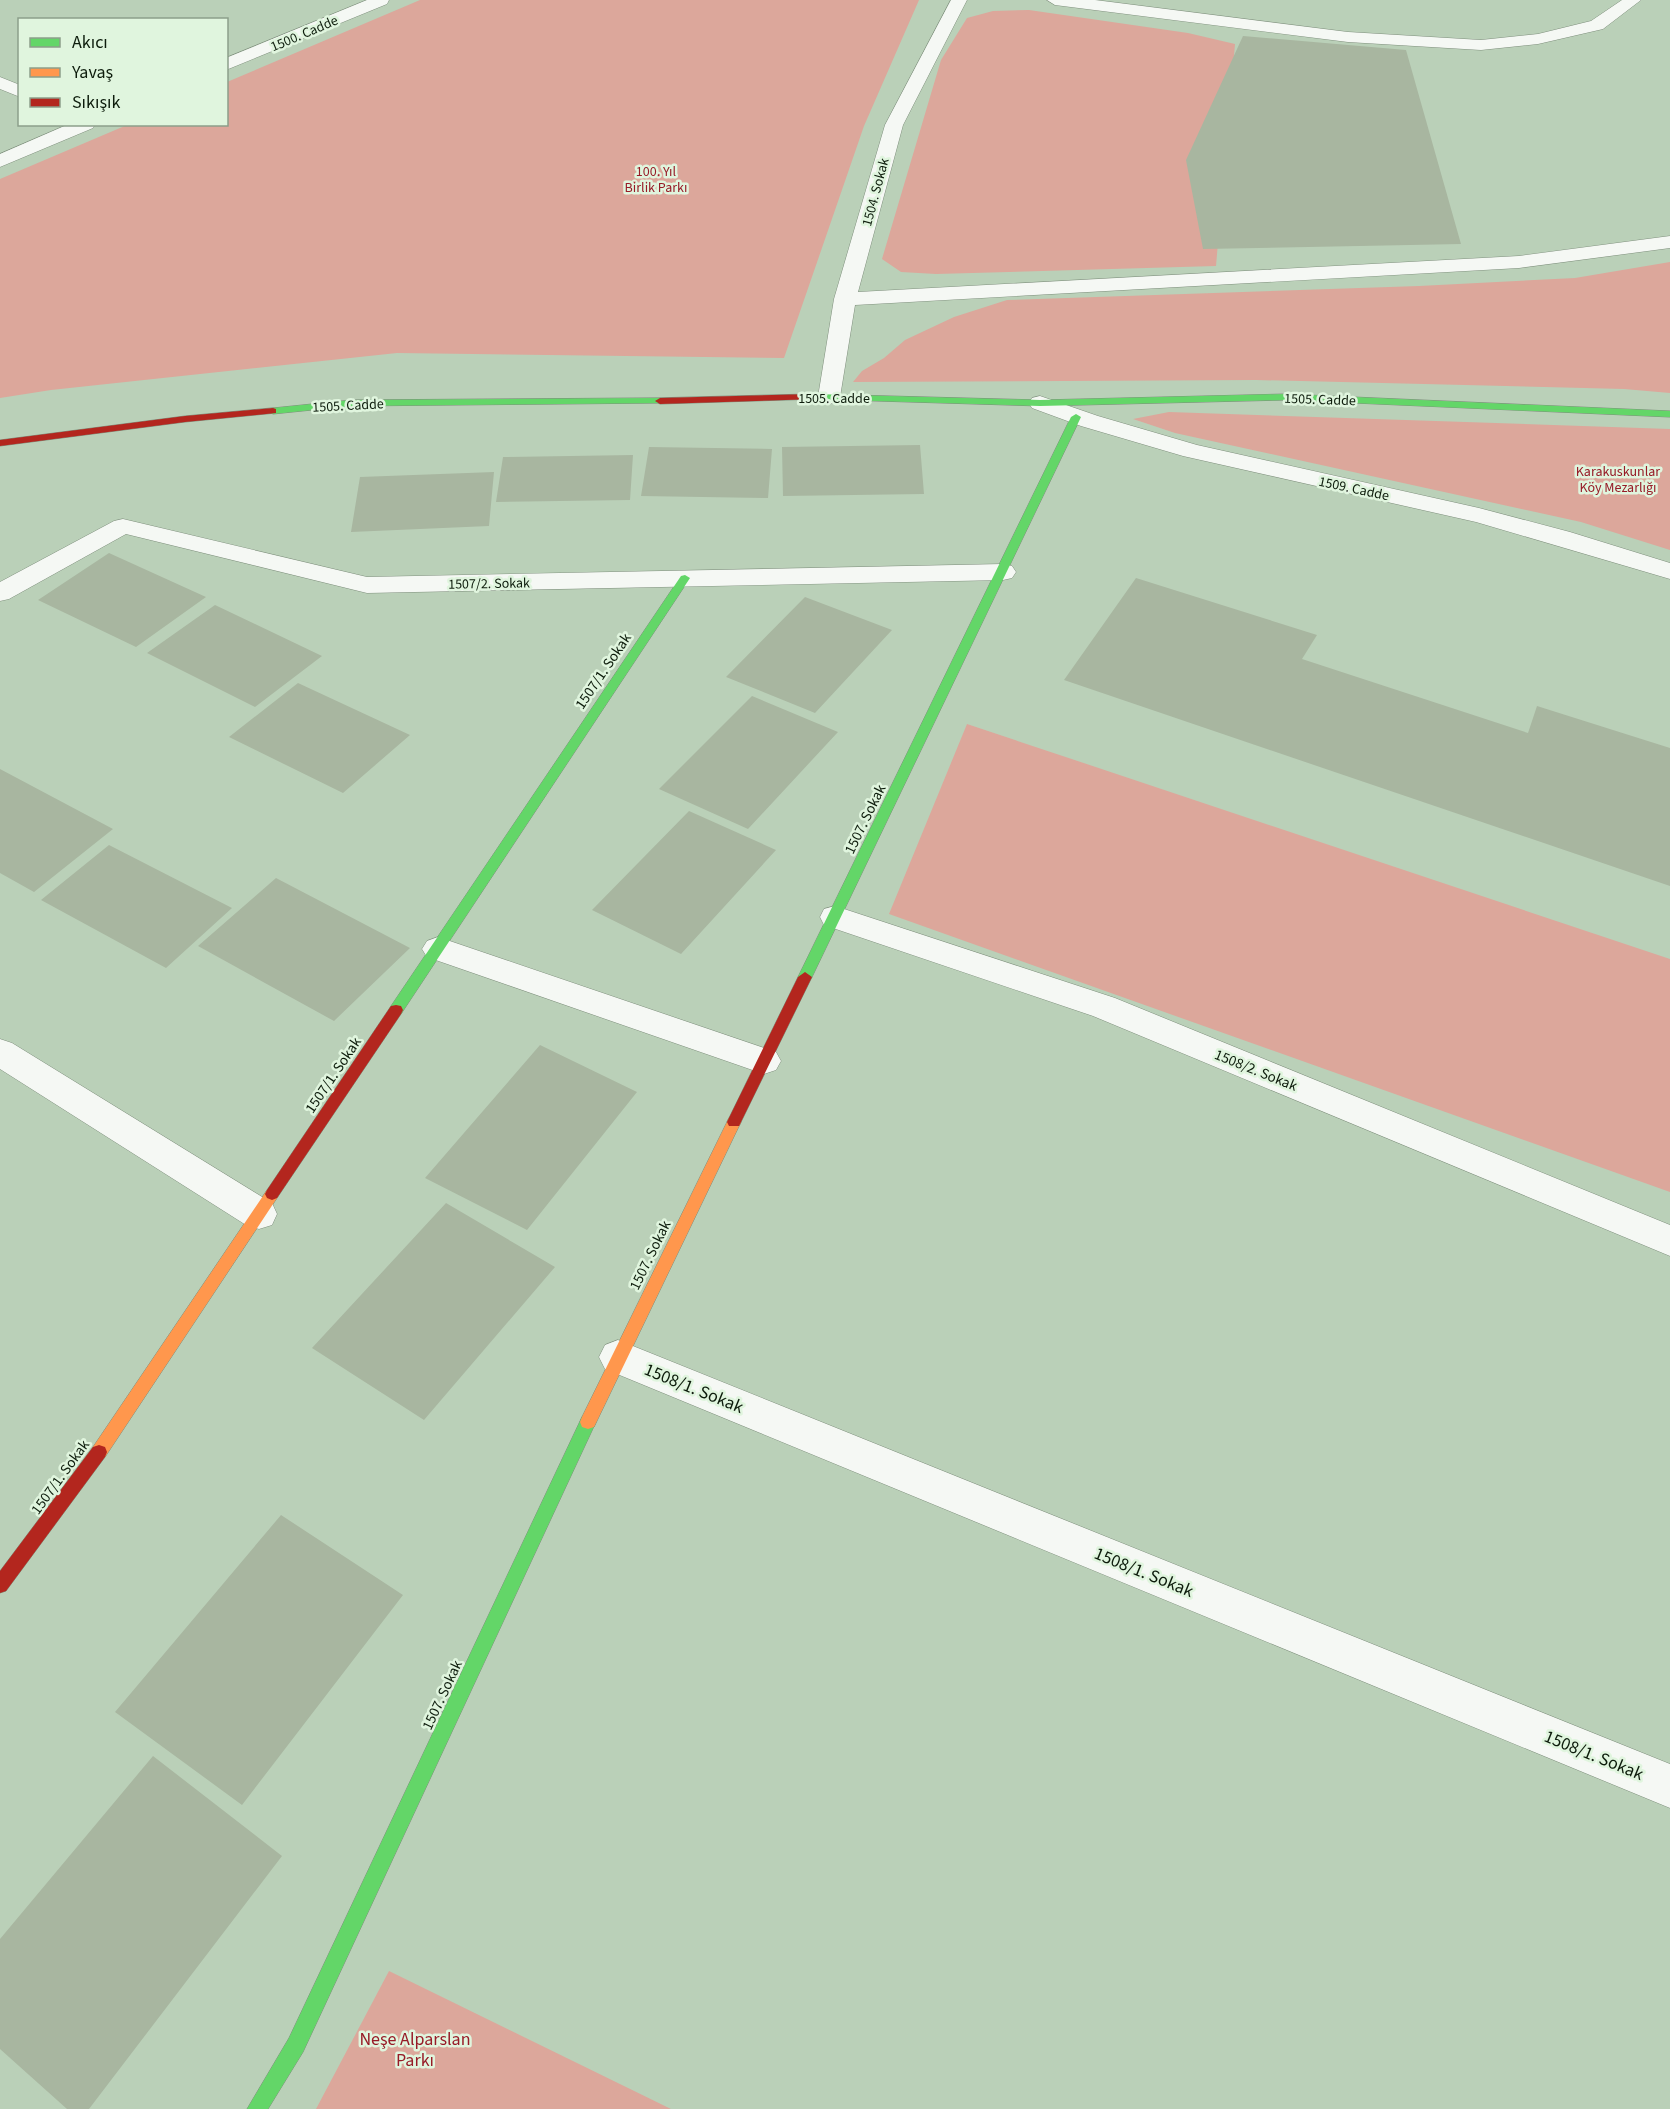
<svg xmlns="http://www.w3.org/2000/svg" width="1670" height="2109" viewBox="0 0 1670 2109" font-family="'Source Sans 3',sans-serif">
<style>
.green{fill:#dca79b}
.building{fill:#a8b6a0}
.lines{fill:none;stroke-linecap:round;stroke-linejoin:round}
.street-casing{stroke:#7f8f7d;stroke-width:1}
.fast-casing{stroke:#7f8f7d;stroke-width:1}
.slow-casing{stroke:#7f8f7d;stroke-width:1}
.jam-casing{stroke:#7f8f7d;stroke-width:1}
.street{fill:#f5f8f4;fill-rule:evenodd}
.fast{fill:#63d668;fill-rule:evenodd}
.slow{fill:#ff974d;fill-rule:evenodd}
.jam{fill:#b3261e;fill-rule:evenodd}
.labels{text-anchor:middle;stroke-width:5;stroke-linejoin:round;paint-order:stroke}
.far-street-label{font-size:14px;fill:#0d1c0c;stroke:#e0f5de}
.far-park-label{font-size:14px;fill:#971b27;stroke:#e0f5de}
.street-label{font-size:15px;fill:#0d1c0c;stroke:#e0f5de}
.near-street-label{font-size:18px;fill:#0d1c0c;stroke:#e0f5de}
.near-park-label{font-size:18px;fill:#971b27;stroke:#e0f5de}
</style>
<rect width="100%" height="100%" fill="#bad0b8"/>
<path class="green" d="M420 0H919L864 126 784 358 397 353 51 390 0 398V179L127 125 226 124 227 82Z
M1029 10 1188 33 1235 44 1216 266 936 274 901 272 882 259 941 60 967 18 993 11Z
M1670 262V393L1624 389 1256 380 853 382 862 371 884 358 905 340 954 317 1007 300 1419 286 1575 278Z
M1169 412 1670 429V550L1581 522 1175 433 1133 419Z
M967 724 1670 959V1192L889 914Z
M389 1971 671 2109H316Z"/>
<path class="building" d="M1243 36 1406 50 1461 244 1203 249 1186 160Z
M920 445 924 494 783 496 782 447Z
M649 447 772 449 768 498 641 496Z
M633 455 630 500 496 502 503 457Z
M494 472 489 526 351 532 360 477Z
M109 553 206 597 136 647 38 600Z
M1136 578 1317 635 1302 659 1528 733 1537 706 1670 748V886L1064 680Z
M805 597 892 630 815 713 726 677Z
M215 605 322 656 255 707 147 653Z
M298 683 410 735 343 793 229 737Z
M752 696 838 732 748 829 659 789Z
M0 769 113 829 34 892 0 873Z
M689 811 776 850 681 954 592 910Z
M109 845 232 908 166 968 41 900Z
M276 878 410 948 334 1021 198 946Z
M540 1045 637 1092 527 1230 425 1178Z
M446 1203 555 1267 424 1420 312 1348Z
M281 1515 403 1595 242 1805 115 1712Z
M153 1756 282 1856 89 2109H67L0 2049V1939Z"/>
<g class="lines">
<g class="street-casing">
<path id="street" d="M367 0H389L387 4 226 70V58Z
M951 0H967L903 125 858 292 1519 256 1670 236V248L1519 268 855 305 840 397 837 402 829 404 821 402 818 397 834 299 885 125Z
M1047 0H1095L1348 32 1481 40 1538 34 1591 21 1622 0H1641L1603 29 1538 44 1481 50 1348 42 1055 5Z
M0 77 20 85V97L0 89Z
M69 124H95L93 128 0 167V154Z
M1040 396 1098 416 1197 445 1479 508 1570 532 1670 563V579L1476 522 1183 456 1081 426 1032 408 1029 403 1032 398Z
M123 519 367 577 1003 564 1012 566 1016 572 1012 578 1003 580 367 593 126 534 9 599 0 601V582L114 521Z
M835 906 1115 998 1670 1225V1256L1093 1016 824 925 820 917 824 909Z
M438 937 776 1052 781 1061 776 1070 764 1074 427 957 422 949 427 941Z
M0 1039 12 1043 272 1203 277 1214 272 1225 259 1229 246 1225 0 1069Z
M618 1340 1670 1764V1808L605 1369 599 1357 605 1345Z"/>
</g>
<g class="fast-casing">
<path id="fast" d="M814 394 1040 400 1286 394 1670 411V417L1286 400 1040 406 811 399V395Z
M660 398 663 399V403L351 406 273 414 268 411 273 408 351 400Z
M1076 414 1081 417 812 977 810 980H800L798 977 1071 417Z
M685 575 690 578 401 1014H391L389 1010 391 1006 681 576Z
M588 1415 594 1417 596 1422 303 2052 268 2109H247L289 2038 582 1417Z"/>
</g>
<g class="slow-casing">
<path id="slow" d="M734 1116 739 1118 741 1122 594 1427 588 1429 582 1427 580 1422 582 1417 727 1122 729 1118Z
M272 1188 277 1190 279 1194 277 1198 105 1457 99 1459 93 1457 91 1452 93 1447 267 1190Z"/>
</g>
<g class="jam-casing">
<path id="jam" d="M814 394 817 395V399L660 404 655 401 660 398Z
M273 408 276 409V413L185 422 0 446V440L185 416Z
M805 972 812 977 741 1122 739 1126H729L727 1122 798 977Z
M396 1005 401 1006 403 1010 401 1014 277 1198 272 1200 267 1198 265 1194 267 1190 391 1006Z
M99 1445 105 1447 107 1452 105 1457 6 1591 0 1593V1571L93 1447Z"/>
</g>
<use href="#street" class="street"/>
<use href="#fast" class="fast"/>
<use href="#slow" class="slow"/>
<use href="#jam" class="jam"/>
</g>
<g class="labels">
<g class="far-street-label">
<text transform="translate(304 33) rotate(-23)" y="5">1500. Cadde</text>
<text transform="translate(875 192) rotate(-75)" y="5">1504. Sokak</text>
<text x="834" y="403">1505. Cadde</text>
<text transform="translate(1320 399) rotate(2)" y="5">1505. Cadde</text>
<text transform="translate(348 405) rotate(-3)" y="5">1505. Cadde</text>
<text transform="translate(1354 488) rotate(12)" y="5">1509. Cadde</text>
<text transform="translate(489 583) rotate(-1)" y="5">1507/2. Sokak</text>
</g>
<g class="far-park-label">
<text x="656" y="176">100. Yıl<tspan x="656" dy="16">Birlik Parkı</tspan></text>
<text x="1618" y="476">Karakuskunlar<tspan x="1618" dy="16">Köy Mezarlığı</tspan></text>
</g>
<g class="street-label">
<text transform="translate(603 671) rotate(-56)" y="5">1507/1. Sokak</text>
<text transform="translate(865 819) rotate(-64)" y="5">1507. Sokak</text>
<text transform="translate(1256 1070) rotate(22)" y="5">1508/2. Sokak</text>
<text transform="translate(333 1075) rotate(-56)" y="5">1507/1. Sokak</text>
<text transform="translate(650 1255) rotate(-64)" y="5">1507. Sokak</text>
<text transform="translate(60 1477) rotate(-54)" y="5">1507/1. Sokak</text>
<text transform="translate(442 1695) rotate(-65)" y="5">1507. Sokak</text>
</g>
<g class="near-street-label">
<text transform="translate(694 1388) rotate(22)" y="6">1508/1. Sokak</text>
<text transform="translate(1144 1572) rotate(22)" y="6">1508/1. Sokak</text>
<text transform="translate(1594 1755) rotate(22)" y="6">1508/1. Sokak</text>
</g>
<g class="near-park-label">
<text x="415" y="2045">Neşe Alparslan<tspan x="415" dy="21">Parkı</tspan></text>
</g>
</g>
<rect x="18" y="18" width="210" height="108" fill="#e0f5de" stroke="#8c9e8a" stroke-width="1.5"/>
<rect x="30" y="38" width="30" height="9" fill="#63d668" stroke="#8c9e8a" stroke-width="1.5"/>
<text x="72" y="48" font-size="18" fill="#0d1c0c">Akıcı</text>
<rect x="30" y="68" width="30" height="9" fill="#ff974d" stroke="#8c9e8a" stroke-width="1.5"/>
<text x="72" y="78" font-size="18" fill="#0d1c0c">Yavaş</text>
<rect x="30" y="98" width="30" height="9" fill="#b3261e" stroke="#8c9e8a" stroke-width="1.5"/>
<text x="72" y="108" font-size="18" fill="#0d1c0c">Sıkışık</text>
</svg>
